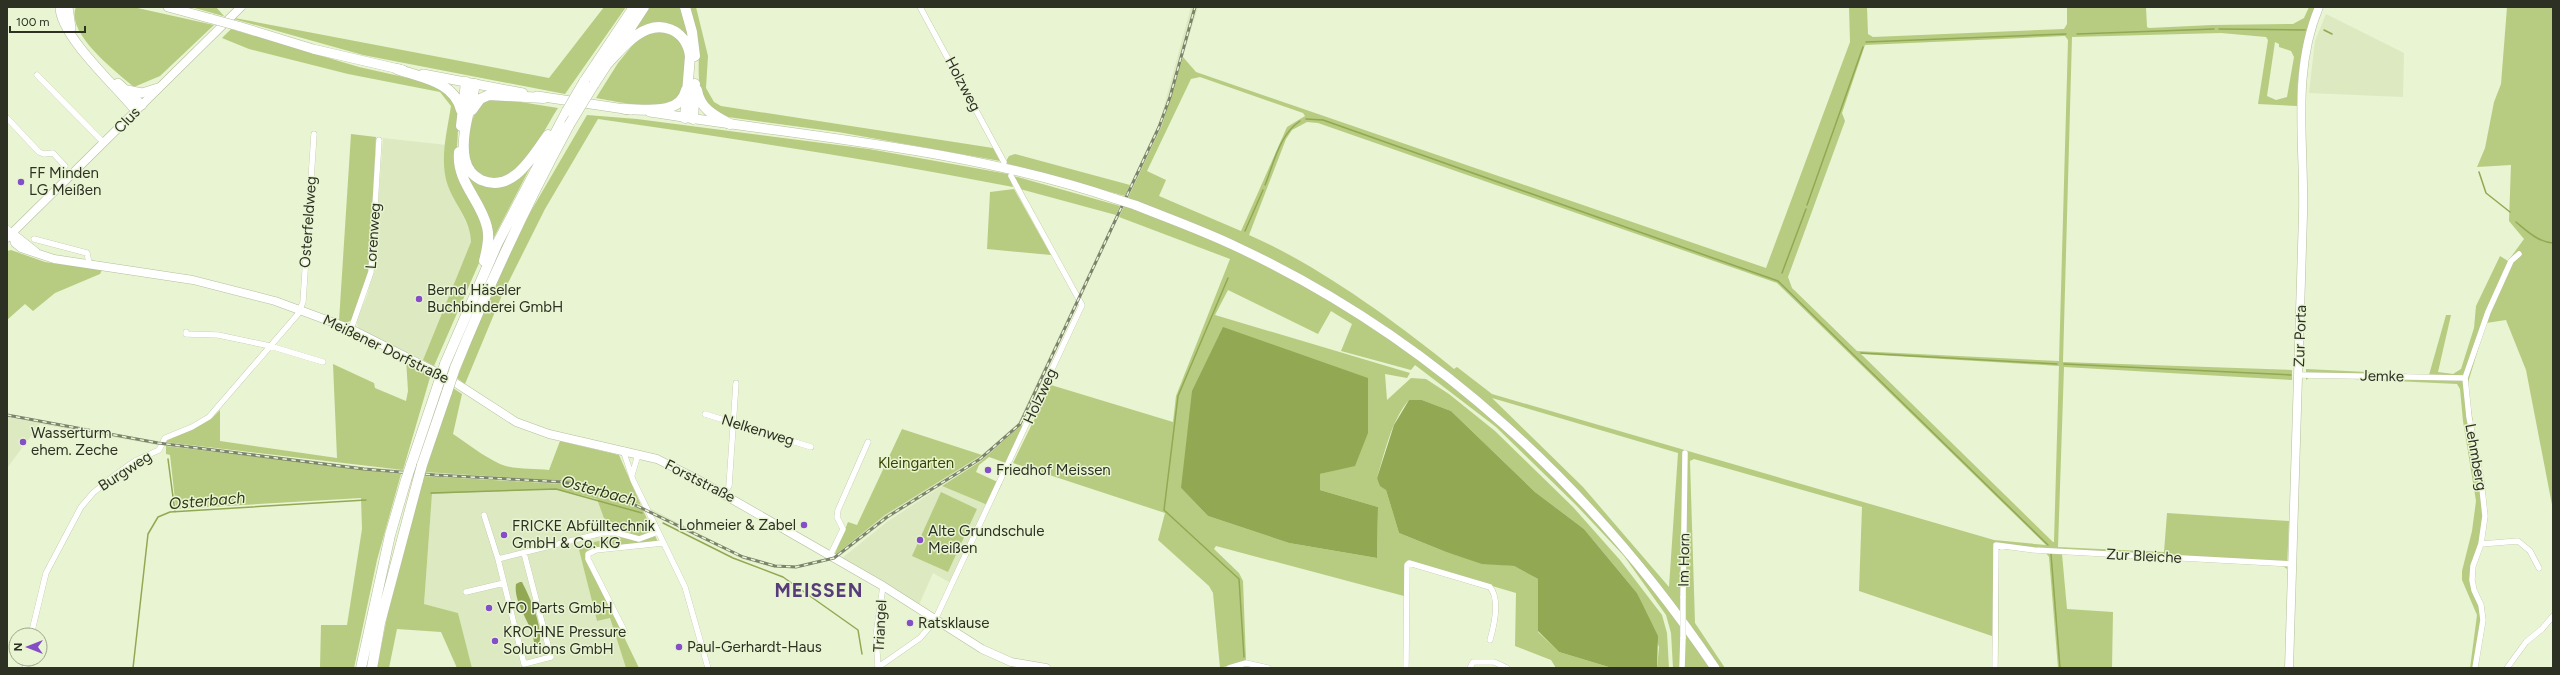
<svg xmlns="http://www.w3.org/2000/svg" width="2560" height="675" viewBox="0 0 2560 675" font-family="Figtree,sans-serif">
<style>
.built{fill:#dce9c1}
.green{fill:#b7cc81;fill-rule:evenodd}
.water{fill:#92a853}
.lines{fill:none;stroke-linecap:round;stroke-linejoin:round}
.stream{stroke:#92a853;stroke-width:1.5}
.street-casing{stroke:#b5bf9e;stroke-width:6}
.secondary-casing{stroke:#b5bf9e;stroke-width:9}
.primary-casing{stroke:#b5bf9e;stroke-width:10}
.highway-casing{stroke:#b5bf9e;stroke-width:11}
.street{stroke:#fff;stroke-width:5.5}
.secondary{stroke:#fff;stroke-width:8}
.primary{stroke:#fff;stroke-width:9}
.highway{stroke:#fff;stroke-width:10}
.rail-casing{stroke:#7c836d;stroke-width:3}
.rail{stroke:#e9f4d2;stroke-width:1.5;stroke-dasharray:4.5;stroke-linecap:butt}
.street-bridge-casing{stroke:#b5bf9e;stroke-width:6;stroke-linecap:butt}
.primary-bridge-casing{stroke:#b5bf9e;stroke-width:10;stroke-linecap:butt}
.highway-bridge-casing{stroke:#b5bf9e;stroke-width:11;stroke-linecap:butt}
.street-bridge{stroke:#fff;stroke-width:5.5}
.primary-bridge{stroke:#fff;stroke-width:9}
.highway-bridge{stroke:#fff;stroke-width:10}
.poi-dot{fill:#844fc6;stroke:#e9f4d2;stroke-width:1.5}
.labels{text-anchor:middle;stroke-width:3;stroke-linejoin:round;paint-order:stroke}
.street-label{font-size:15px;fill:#2d3124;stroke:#e9f4d2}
.poi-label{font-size:15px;fill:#2d3124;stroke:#e9f4d2;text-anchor:start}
.park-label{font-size:15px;fill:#374401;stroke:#e9f4d2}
.water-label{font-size:16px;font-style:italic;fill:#303915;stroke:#e9f4d2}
.district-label{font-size:19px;font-weight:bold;letter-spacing:1px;fill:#563d79;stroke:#e9f4d2}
</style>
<rect width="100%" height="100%" fill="#e9f4d2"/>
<path class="built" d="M1191 7H1198L1162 125 1021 425 981 461 888 519 836 559 796 568H774L742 559 652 513 603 491 563 484 364 471 166 446 167 443 364 467 563 481 604 489 653 510 743 556 774 565H796L834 556 885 515 982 455 1018 423 1160 121Z
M2326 14 2404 53 2403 97 2309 93 2315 41Z
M383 138 446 145 444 156 448 185 471 233V243L423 360 359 329 356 321 367 296 373 273Z
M7 415 158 441 157 445 40 424 7 468Z
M942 486 990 506 954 585 933 573 918 607 841 559 888 521Z
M556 489 597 499 611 539 578 546 597 621 610 618 626 668H472L458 613 424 604 432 494Z"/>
<path class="green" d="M76 7H133L214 25 160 76 134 87C116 72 65 33 76 7Z
M191 7H216L224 16 549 78 604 7H626L565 94 363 55Z
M650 7H696L708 56 706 88 714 102 721 106 993 148 1000 161 838 132 728 117C721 115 713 113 708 107 696 94 699 66 699 49L676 29 629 37Z
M1849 7H1867L1868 34 1873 37 2064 29 2067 24V7H2146L2147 27 2149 28 2212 25 2293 24 2304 18 2309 7H2316C2302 38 2297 72 2297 106L2258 104 2268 40 2266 37 2221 33 2072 37 2063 362 2292 370V380L2064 367 2058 547 2164 552 2167 513 2289 521 2287 569 2283 566 2062 554 2067 609 2113 612 2112 668H2058L2049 557 2046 553 2003 547 1999 550 1998 668H1993L1992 636 1859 591 1862 507 1694 459 1690 461 1695 623 1725 668H1673L1671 633 1666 615 1624 556 1576 505 1496 427 1415 365 1411 370 1341 351 1352 324 1331 311 1318 334 1228 290 1215 315 1410 373 1407 378 1385 374 1387 400 1411 378 1426 379 1449 394 1495 431 1573 507 1620 560 1662 615 1667 633 1669 668H1657L1659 647 1637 593 1584 529 1535 492 1451 411 1422 400H1409C1391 421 1385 452 1377 478L1386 490 1399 533 1446 552 1482 563 1514 566 1538 579V632L1559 652 1612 668H1556L1551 660 1515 646 1516 593 1407 561 1404 596 1216 546 1214 549 1239 573 1243 581 1246 661 1220 668 1213 593 1209 586 1158 540 1165 513 1013 463 1051 385 1173 422 1176 396 1230 259 1119 217 1162 125 1183 57 1196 72 1766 268 1850 42ZM2065 36 2068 40 2059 361 1857 351 1792 288 1788 277 1845 121 1842 113 1865 45ZM2275 42 2279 44V47L2291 51 2294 57 2287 97 2276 100 2267 96ZM1200 77 1303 113 1305 116 1287 127 1241 231 1159 196 1166 180 1147 171 1191 79ZM1307 122 1318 123 1777 283 2046 545 1994 540 1492 394 1457 367 1454 369C1395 321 1318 265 1249 235L1286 139 1292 130ZM1861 354 2059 366 2054 542H2053ZM1492 398 1678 453 1669 587 1583 487ZM1355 465 1320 474V490L1378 507 1377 558 1289 543 1208 516 1181 488Z
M2507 7H2553V510L2526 370 2506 320 2486 323 2467 386 2482 475 2484 528 2471 580 2483 620 2476 668H2470L2477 615 2462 580V571L2472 531 2476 501 2463 421 2460 389 2457 384 2310 377 2306 380V369L2429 375 2446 315H2451L2438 372 2453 374 2461 369 2474 328 2476 306 2500 256 2508 261 2524 239 2509 221 2511 165 2477 167 2485 148 2494 102 2501 84Z
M231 29 359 67 435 84 445 89 459 114 456 164 480 218 484 240 479 263 434 366 423 360 471 242C471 221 455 205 448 186 439 161 447 132 451 106L440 92 348 74 249 49 222 38Z
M664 31C668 33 675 34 678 38 690 50 688 93 672 103 658 111 613 101 596 98L618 63 640 36Z
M496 98 558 108C543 131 531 162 507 176 501 179 490 179 484 176 457 162 468 121 482 101Z
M587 115 637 119 869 149 1008 174 1013 187C876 160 737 139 598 119L545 209 502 295 465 384 457 378 482 314 528 216Z
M351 134 376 137 369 272 352 320 344 324 339 321Z
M1015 154 1130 185 1125 196 1005 163 1009 156Z
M532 164 491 243 467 182V171L491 186Z
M1014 176 1120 206 1116 215 1020 189Z
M1014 189 1051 255 987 249 990 192Z
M11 250 45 262 102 270 100 274 55 293 33 311 25 304 7 320V251Z
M406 359 431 374 403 470 164 442 212 418 220 410V441L337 458 333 364 374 383 375 388 406 401 408 391Z
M453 388 462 394 453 434C468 444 483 456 500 464 514 470 534 468 549 470L560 441 619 455 641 505 604 489 563 481 425 472Z
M1021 425 1023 426 1006 463 989 457 979 465 976 472 1002 484 990 506 942 486 981 461Z
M902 429 982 455 885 515 834 556 848 522 857 525Z
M166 446 401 474 377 560 354 668H320L321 625H347L362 529 361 498 176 509 170 455 166 454Z
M424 476 563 484 603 491 642 508 658 542 598 548 585 556 639 668H626L610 618 597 621 578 546 611 538 597 499 556 489 432 494 424 604 458 613 472 668H457L441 632 397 629 389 668H377L387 617Z
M941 492 977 509 948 572 912 556Z"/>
<path class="water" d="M1223 327 1368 378V433L1355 466 1320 474V490L1378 507 1377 558 1289 543 1208 516 1181 488 1192 391Z
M1409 400H1422L1451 411 1535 492 1584 529 1637 593 1658 636 1657 668H1612L1559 652 1538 631V579L1514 566 1482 564 1446 552 1399 533 1386 490 1380 486 1377 478 1394 425Z
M520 582H522C530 598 544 627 539 645L534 642C532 623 513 604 516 584Z"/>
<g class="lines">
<path class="stream" d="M2219 29 2305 30
M2324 30 2332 34
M2077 34 2214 29
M1866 42 2066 34
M1306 119 1323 120 1778 281 2048 545
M2479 172 2486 193 2510 212
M1265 185C1274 163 1279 135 1300 121
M1807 205 1863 47
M2516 222C2527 231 2538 242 2553 243
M1245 231 1263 190
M1782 273 1806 209
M1228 278 1178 396 1164 510 1239 579 1244 657
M1861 353 2057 364
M2064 364 2291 375
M168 459 175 512
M431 493 556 489 642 513
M663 523 733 558 783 577 858 630 862 654
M2051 554 2060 668
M133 668 148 534 158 517 170 512 366 500"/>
<g class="street-casing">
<path id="street" d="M920 7 1004 162
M37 75 104 143
M7 118 39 152 44 154 53 153 65 166
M7 228 12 233
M34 239 87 253 89 263
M351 329 371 272 379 140
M186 332V334L218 335 270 346 323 362
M2299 375 2465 378
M705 414 811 447
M623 450 633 480 685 587 708 668
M632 475 637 458 641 455
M724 493 729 486 736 383
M484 515 498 559
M2481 544 2518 541 2530 551 2539 568
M524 553 551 657 524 664 498 559 602 533H617L639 539 658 532
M830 556 843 529 837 517 838 510 868 442
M466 592 504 583
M1683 598 1685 453
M625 632 588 559V554L596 550 663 543
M31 635 46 573 81 507 93 493 111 478 135 461 159 450 165 438 192 427 209 417 298 314 303 302 314 134
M878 667 876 635 883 586
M25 668 27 659
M877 668 920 638 934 622 1082 305 1011 176
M1229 668 1246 663 1268 668
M1406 668 1407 565 1409 563 1490 587C1500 599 1494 626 1490 640
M1470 668 1473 662H1494L1507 668
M1682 668 1683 637
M1995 668 1996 545 2034 550 2292 564
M2475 668 2483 620 2481 605 2474 590 2472 580 2473 566 2481 544 2485 516 2481 479 2469 417 2465 378 2488 312 2511 261 2519 254
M2507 668 2526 642 2542 629 2553 616"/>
</g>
<g class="secondary-casing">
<path id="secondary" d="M12 233 15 243 21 248 54 259 193 280 275 301 351 329 448 378 516 422 549 434 657 459 695 478 883 586 982 649 1011 662 1046 668
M12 233 36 252
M7 238 241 7
M2289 668C2294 517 2299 366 2303 215 2305 146 2291 73 2319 7"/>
</g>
<g class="primary-casing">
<path id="primary" d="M60 7C60 36 117 87 136 111
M68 7 71 28
M168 7 212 19
M238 26 313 49 403 70
M423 74 523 93
M118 83 142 105
M127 90 142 93 158 88
M537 96 631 110
M650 112C806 137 966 148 1116 199
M1135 205C1170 219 1204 231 1237 247 1434 339 1594 489 1715 668"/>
</g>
<g class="highway-casing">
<path id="highway" d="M685 7 692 32 695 56
M606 65C616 55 625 43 637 35 660 19 686 29 690 56L685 118
M397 69C421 78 454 81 461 110
M584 82 634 7
M475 84C471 106 460 136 465 159 467 168 473 176 481 180 513 194 533 155 548 135
M594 84 644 7
M697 90C700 109 715 116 730 124
M625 109C645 109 680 116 686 90
M472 110 480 99 489 95 544 98
M693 119 695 84
M461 126 466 82
M459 152C456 182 481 200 487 227 490 238 487 250 484 261
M445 364 497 244 567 111
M455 368C489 285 526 204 569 125
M411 465 437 388
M422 465 447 392
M361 668 390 535 406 480
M372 668 380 623 418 480"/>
</g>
<use href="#street" class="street"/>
<use href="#secondary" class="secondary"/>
<use href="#primary" class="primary"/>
<use href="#highway" class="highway"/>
<g class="rail-casing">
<path id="rail" d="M7 415 158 443 364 469 435 475 563 482 604 490 743 557 775 566 796 567 834 558 887 517 980 459 1020 424 1159 127 1170 97 1195 7"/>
</g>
<use href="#rail" class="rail"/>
<g class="street-bridge-casing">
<path id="street-bridge" d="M1683 637V598"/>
</g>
<g class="primary-bridge-casing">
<path id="primary-bridge" d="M212 19 238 26
M1116 199 1135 205"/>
</g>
<g class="highway-bridge-casing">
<path id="highway-bridge" d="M567 111 584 82
M569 125 594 84
M437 388 445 364
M447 392 455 368
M406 480 411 465
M418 480 422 465"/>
</g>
<use href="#street-bridge" class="street-bridge"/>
<use href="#primary-bridge" class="primary-bridge"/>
<use href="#highway-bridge" class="highway-bridge"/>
</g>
<g class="poi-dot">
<circle cx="21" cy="182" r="4"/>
<circle cx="419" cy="299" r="4"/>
<circle cx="23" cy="442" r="4"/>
<circle cx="988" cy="470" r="4"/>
<circle cx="804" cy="525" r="4"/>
<circle cx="504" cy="535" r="4"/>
<circle cx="920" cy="540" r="4"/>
<circle cx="489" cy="608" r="4"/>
<circle cx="910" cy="623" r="4"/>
<circle cx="495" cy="641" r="4"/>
<circle cx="679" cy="647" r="4"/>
</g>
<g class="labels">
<g class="street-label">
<text transform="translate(963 84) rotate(62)" y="5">Holzweg</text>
<text transform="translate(127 120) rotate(-46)" y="5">Clus</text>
<text transform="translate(308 222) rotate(-86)" y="5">Osterfeldweg</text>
<text transform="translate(373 236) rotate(-86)" y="5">Lorenweg</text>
<text transform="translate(2300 336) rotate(-88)" y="5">Zur Porta</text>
<text transform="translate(386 349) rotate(26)" y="5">Meißener Dorfstraße</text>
<text transform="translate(2382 376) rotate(1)" y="5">Jemke</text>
<text transform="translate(1040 396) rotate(-65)" y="5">Holzweg</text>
<text transform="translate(758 430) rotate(17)" y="5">Nelkenweg</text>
<text transform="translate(2476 457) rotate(80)" y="5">Lehmberg</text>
<text transform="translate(125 471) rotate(-33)" y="5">Burgweg</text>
<text transform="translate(700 481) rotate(27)" y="5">Forststraße</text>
<text transform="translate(2144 556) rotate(3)" y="5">Zur Bleiche</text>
<text transform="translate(1684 560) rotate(-89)" y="5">Im Horn</text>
<text transform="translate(880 626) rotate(-87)" y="5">Triangel</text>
</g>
<g class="poi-label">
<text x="29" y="178">FF Minden<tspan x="29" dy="17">LG Meißen</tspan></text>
<text x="427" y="295">Bernd Häseler<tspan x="427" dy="17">Buchbinderei GmbH</tspan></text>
<text x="31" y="438">Wasserturm<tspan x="31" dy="17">ehem. Zeche</tspan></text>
<text x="996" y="475">Friedhof Meissen</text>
<text x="796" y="530" text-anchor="end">Lohmeier &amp; Zabel</text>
<text x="512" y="531">FRICKE Abfülltechnik<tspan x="512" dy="17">GmbH &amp; Co. KG</tspan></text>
<text x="928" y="536">Alte Grundschule<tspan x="928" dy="17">Meißen</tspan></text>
<text x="497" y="613">VFO Parts GmbH</text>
<text x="918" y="628">Ratsklause</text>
<text x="503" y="637">KROHNE Pressure<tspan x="503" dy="17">Solutions GmbH</tspan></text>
<text x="687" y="652">Paul-Gerhardt-Haus</text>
</g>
<g class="park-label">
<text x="916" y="468">Kleingarten</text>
</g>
<g class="water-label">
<text transform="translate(599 490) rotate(15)" y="6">Osterbach</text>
<text transform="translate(207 500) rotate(-5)" y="6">Osterbach</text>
</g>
<g class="district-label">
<text x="819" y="597">MEISSEN</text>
</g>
</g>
<rect width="2560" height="675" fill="none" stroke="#2d3124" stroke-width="16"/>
<g transform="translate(28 647) rotate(270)"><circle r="19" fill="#e9f4d2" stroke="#9ea68c"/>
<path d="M0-3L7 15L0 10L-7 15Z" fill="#844fc6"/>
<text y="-6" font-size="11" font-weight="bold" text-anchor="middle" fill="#2d3124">N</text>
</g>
<path d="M10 26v6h75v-6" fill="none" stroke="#2d3124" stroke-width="2"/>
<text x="16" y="26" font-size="12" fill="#2d3124" stroke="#e9f4d2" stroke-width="3" paint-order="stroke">100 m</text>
</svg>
